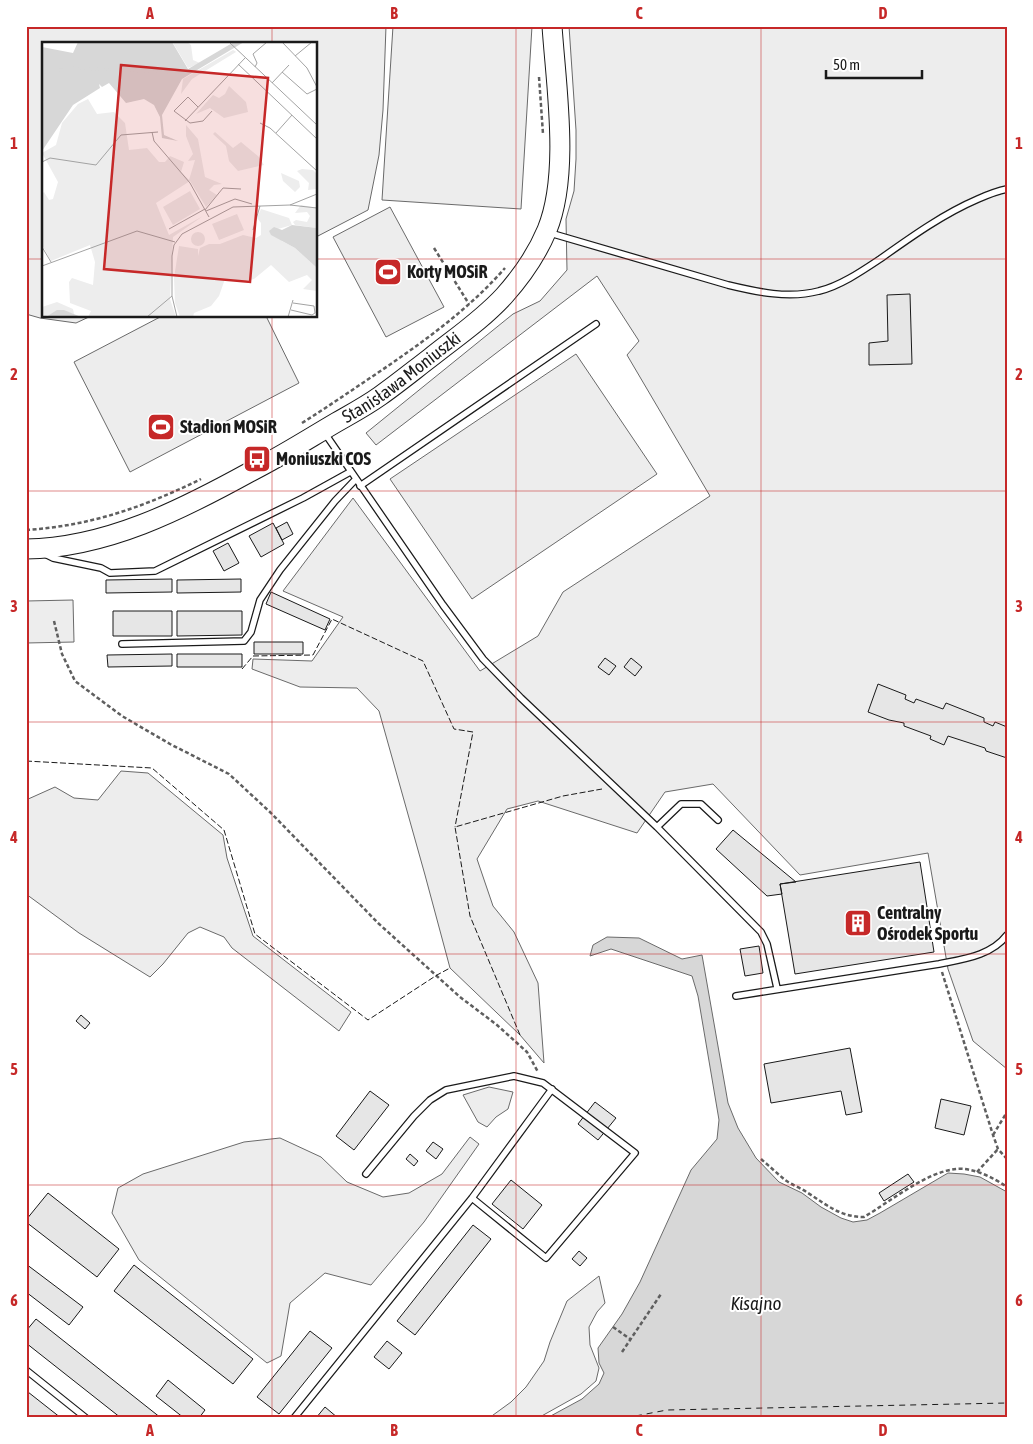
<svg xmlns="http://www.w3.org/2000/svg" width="1033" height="1444" viewBox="0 0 1033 1444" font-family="'Asap Condensed',sans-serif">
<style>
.built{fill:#ededed;stroke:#6a6a6a}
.water{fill:#d7d7d7;stroke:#6a6a6a}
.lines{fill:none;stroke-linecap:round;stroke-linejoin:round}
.ferry{stroke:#1a1a1a;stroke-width:1;stroke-dasharray:6 5;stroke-linecap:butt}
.building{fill:#e6e6e6;stroke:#1a1a1a}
.lane-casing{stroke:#1a1a1a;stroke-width:8}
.primary-casing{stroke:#1a1a1a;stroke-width:21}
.path{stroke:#5f5f5f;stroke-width:2.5;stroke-dasharray:4 2.5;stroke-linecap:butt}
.lane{stroke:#fff;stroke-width:5.5}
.primary{stroke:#fff;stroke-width:19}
.fence{stroke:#1a1a1a;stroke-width:1;stroke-dasharray:6 2.5;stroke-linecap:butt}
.grid{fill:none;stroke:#c62828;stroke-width:1;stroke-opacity:0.55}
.labels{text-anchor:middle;stroke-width:4;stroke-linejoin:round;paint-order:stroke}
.poi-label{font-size:18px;font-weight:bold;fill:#1a1a1a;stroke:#fff;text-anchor:start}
.street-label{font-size:18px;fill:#1a1a1a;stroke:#fff}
.water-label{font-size:19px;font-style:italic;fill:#1a1a1a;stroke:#fff}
.inset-river{fill:none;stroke:#d7d7d7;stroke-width:2.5}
.inset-road{fill:none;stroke:#a3a3a3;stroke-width:1}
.view{fill:#c62828;fill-opacity:0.15;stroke:#c62828;stroke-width:2.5}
.inset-edge{fill:none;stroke:#1a1a1a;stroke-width:2.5}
.neatline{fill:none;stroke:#c62828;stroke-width:2}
.grid-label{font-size:16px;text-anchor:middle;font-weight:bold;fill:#c62828}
</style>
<rect width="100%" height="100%" fill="#fff"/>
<path class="built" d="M26 26H386L383 110 379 155 368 210 316 237V44H44V316H91L76 323 40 318 26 314Z
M393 26H532L521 209 382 200Z
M569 26H1007V1069L973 1041 948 969 928 853 800 875 713 784 665 792 637 833 538 801 507 809 477 859 493 906 514 932 538 983 544 1063 520 1035 450 968 425 875 379 711 357 688 300 687 252 669 253 659 312 661 343 617 283 591 353 498 480 671 538 636 563 592 710 496 627 355 639 341 597 276 376 445 366 433 513 314 540 301 567 270 566 219 574 191 576 159V130Z
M390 207 444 307 386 337 333 237Z
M162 316H266L299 383 130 472 74 362Z
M576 354 657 474 472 599 390 479Z
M73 600 74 642 26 643V601Z
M121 771 148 773 223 835 227 858 253 936 351 1012 339 1031 232 948 224 937 200 927 188 933 163 964 150 977 79 933 26 894V800L55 787 74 798 98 800Z
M489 1087 513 1092 508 1109 496 1117 487 1127 478 1122 463 1095Z
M470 1137 479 1144 424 1222 371 1285 325 1273 290 1303 281 1356 267 1363 139 1260 112 1213 118 1188 143 1174 244 1142 280 1138 321 1157 347 1182 383 1197 409 1193 442 1174Z
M599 1276 605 1303 597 1312 589 1327 590 1345 599 1368 596 1381 581 1394 538 1418H489L511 1402 526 1387 544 1361 550 1342 567 1301Z"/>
<path class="water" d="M607 937 639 938 682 959 702 955 728 1103 738 1128 756 1158 779 1182 802 1193 821 1207 841 1218 853 1222 867 1220 880 1213 948 1173 964 1174 980 1177 1007 1192V1418H547L582 1399 599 1384 604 1373 599 1363 598 1348 622 1314 640 1282 691 1170 717 1139 719 1120 698 996 692 976 611 949 590 956 593 945Z"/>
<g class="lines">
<path class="ferry" d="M625 1418 667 1410 1007 1403"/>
</g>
<path class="building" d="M910 294 912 364 869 365V343L888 341 887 295Z
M287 522 293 534 282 540 276 528Z
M273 523 284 544 261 557 249 536Z
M228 543 239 563 224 571 213 551Z
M172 579V592L106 593V580Z
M241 579V592L177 593V580Z
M271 592 330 619 325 630 266 604Z
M113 611H172V636H113Z
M177 611H242V635L177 636Z
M254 642H303V654H254Z
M172 654V666L108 667 107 655Z
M177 654H242V667H177Z
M605 658 616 666 609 675 598 667Z
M631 658 642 667 635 676 624 667Z
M878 684 906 695 905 699 914 703 916 699 943 709 946 703 984 718V722L993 726 995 722 1007 727V758L986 751 985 748 948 736 944 745 930 739 931 736 904 726V723L889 720 868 712Z
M733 830 796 882 780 884 782 894 767 896 716 849Z
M920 862 934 952 795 974 780 884Z
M759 946 763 973 745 976 740 949Z
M81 1015 90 1023 85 1029 76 1021Z
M850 1048 862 1112 846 1115 841 1091 771 1103 764 1064Z
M370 1091 389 1105 354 1150 336 1136Z
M941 1099 971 1106 964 1135 935 1128Z
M595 1102 616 1118 598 1140 578 1124Z
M433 1142 443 1149 436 1159 426 1151Z
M410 1154 418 1161 414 1166 406 1159Z
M908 1174 914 1182 884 1201 879 1193Z
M511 1180 542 1205 523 1229 492 1204Z
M48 1193 119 1249 97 1277 26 1222V1220Z
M473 1225 491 1239 415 1335 397 1321Z
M579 1251 587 1258 580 1266 572 1259Z
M26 1264 83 1307 69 1325 26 1292Z
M134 1265 253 1359 233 1384 114 1291Z
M36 1319 161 1418H121L26 1343V1331Z
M310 1331 332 1348 279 1414 257 1397Z
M387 1341 402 1353 389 1369 374 1357Z
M168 1380 205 1410 199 1418H184L156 1396Z
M28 1392 61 1418H26V1394Z
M325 1407 338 1418H316Z"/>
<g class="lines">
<g class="lane-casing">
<path id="lane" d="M550 233 728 285C757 292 789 299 819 291 840 286 862 271 880 259 911 237 943 214 978 199 987 195 997 191 1007 189
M324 432 443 605 483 659 521 698 657 827 761 932 767 944 777 988
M360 486 596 324
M43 553 53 558 101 568 110 573 155 571 303 498 350 472
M122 644 244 641 251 632 260 600 280 570 335 501 355 480
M657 827 681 804H701L718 820
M736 996 939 964C963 959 991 956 1007 935
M366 1174 414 1116 430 1100 446 1090 514 1076 543 1083 635 1153 546 1258 472 1198
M26 1370 86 1418
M294 1418 472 1198 552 1089"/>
</g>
<g class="primary-casing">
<g id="primary">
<path id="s1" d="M26 549C106 548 181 510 250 472 280 457 308 439 337 422 351 414 366 406 380 396 397 384 413 371 430 358 455 338 482 320 504 296 521 277 537 254 547 230 570 174 556 86 552 26"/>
</g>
</g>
<path class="path" d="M539 77 543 134
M434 248 469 304
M302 423C329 406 355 388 382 370 426 340 470 308 505 268
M306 460 335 464
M26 530C90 526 144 507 201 479
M54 621 62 654 75 681 122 716 170 744 229 774 271 813 378 923 460 997 497 1025 527 1052 538 1072
M942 972 993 1135 998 1149 1007 1159
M993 1135 1007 1112
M761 1159C769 1166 777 1173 785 1180 792 1185 801 1188 808 1193 827 1205 840 1217 864 1217 891 1201 926 1172 956 1169 973 1167 994 1178 1007 1187
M977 1172 998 1149
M613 1327 630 1339
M622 1352 661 1294"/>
<use href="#lane" class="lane"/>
<use href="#primary" class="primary"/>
<path class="fence" d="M242 669 253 656 313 655 332 619 423 661 454 729 473 732 455 827
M26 761 152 768 224 830 255 934 368 1020 437 975 450 968
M520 1035 470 916 455 827 563 796 602 789"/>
</g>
<path class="grid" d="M272 26V44M516 26V1418M761 26V1418M26 259H44M316 259H1007M272 316V1418M26 491H1007M26 722H1007M26 954H1007M26 1185H1007"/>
<defs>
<g id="stadium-square" transform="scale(1.4375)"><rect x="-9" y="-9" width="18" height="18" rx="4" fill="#c62828" stroke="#fff"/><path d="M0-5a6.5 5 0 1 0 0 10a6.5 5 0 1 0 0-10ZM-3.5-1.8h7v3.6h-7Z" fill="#fff"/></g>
<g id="bus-square" transform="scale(1.4375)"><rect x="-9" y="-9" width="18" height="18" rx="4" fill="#c62828" stroke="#fff"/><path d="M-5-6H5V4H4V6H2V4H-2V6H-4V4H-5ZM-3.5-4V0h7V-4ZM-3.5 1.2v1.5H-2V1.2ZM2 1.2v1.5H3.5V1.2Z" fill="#fff"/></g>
<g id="building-square" transform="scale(1.4375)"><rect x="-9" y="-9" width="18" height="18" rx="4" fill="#c62828" stroke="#fff"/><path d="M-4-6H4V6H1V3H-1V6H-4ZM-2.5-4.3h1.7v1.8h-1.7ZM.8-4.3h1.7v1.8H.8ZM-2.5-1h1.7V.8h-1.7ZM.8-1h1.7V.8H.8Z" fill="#fff"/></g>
</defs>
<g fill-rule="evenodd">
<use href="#stadium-square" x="388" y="272"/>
<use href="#stadium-square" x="161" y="427"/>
<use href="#bus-square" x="257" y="459"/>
<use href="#building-square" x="858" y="923"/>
</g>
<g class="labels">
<g class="poi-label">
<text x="407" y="278">Korty MOSiR</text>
<text x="180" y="433">Stadion MOSiR</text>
<text x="276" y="465">Moniuszki COS</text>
<text x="877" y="919">Centralny<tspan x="877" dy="21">Ośrodek Sportu</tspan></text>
</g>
<g class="street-label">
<text dy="6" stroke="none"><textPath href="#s1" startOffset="418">Stanisława Moniuszki</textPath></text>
</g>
<g class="water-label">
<text x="756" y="1310">Kisajno</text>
</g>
</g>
<g transform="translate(42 42)">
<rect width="275" height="275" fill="#fff"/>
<path d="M145 0 149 3 151 18 158 21 146 26 131 1ZM191 8 193 9 194 10 150 37 139 52 141 37ZM187 44 204 60 206 70 182 76 168 66 154 72 171 53 177 56 183 52ZM46 57 55 72 72 70 83 81 87 108 105 106 117 120H123L128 114 142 120 139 130 147 138 153 118 146 119 151 112 144 94V83L156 97 163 135 180 142 172 143 167 148 175 153 164 165 148 139 114 161 127 193 161 174 131 195 128 257 134 275H46L49 269 28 261 27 240 30 236 51 243 53 220 48 203 9 219 0 203V152L2 150 7 158 11 157 16 140 0 111 14 103 20 81 36 62ZM173 90 191 106 199 100 217 115 222 123 196 129 187 119 184 104 171 92ZM260 127 271 128 275 132 274 147 266 148 267 141 255 129ZM239 131 257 139 258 145 253 150 241 139ZM148 149 158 167 131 183 121 165ZM259 163 275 166V186L253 183 251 180 254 178 265 180 268 174 265 170 253 171ZM219 167 247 176 250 183 236 187 240 199 253 206 275 226V249L261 247 270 238 265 233 247 240 229 223 212 237 198 240 183 237 177 254 169 264 152 271 151 275H138L133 261 132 236 137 204 156 207V214L158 206 167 202H178L201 193 214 196 219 193V181L215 176ZM195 172 202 188 177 198 170 182ZM149 197a7 7 0 1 1 14 0a7 7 0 1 1-14 0ZM15 260 31 267 32 272 22 269 0 275V265Z" fill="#ededed"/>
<path d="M36 0H130L146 27 192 0H202L140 37 120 73 122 93 136 99 120 96 118 75 112 63 102 57 84 61 67 41 60 45 57 42 58 46 31 63 0 109V5L31 11ZM250 183 275 186V226L253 206 229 193 227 189 232 185 240 188ZM15 268H22L39 275H4Z" fill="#d7d7d7"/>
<path class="inset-river" d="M0 31 29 26 147 31"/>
<path class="inset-road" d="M187 0 275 83M240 0 265 26 275 45M253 14 270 0M196 22 275 97M213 25 215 21 211 12 225 0M240 30 265 52 275 47M230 41 247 23M156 65 146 55 132 69 148 81 161 79 170 69M143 79 203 16M218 81 228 86 275 129M110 90 112 99 148 141 167 175M234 91 250 73M0 120 8 116 54 123 79 93 116 90M248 163 275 166M163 168 181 146 199 147M164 169 193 157 210 162M127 187 163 167M211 188 218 164M0 205 9 220M0 224 95 189 133 200M249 268 270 273 273 271 272 264 251 261M105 275 130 254M135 275 130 254V214L132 203 140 192 191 165 248 163 275 152M246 275 251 258"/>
<path class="view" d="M79 23 226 36 208 240 62 227Z"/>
<rect width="275" height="275" class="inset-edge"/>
</g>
<rect width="1033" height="1444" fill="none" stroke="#ffffff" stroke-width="55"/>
<path d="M826 70v8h96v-8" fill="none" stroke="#1a1a1a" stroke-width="2.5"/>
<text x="833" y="70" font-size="15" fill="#1a1a1a" stroke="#ffffff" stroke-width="4" paint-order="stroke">50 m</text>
<rect x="28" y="28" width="978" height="1388" class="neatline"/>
<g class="grid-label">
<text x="150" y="19">A</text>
<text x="394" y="19">B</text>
<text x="639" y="19">C</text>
<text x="883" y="19">D</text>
<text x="14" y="149">1</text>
<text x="1019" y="149">1</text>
<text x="14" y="380">2</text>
<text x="1019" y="380">2</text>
<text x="14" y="612">3</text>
<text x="1019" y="612">3</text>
<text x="14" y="843">4</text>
<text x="1019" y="843">4</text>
<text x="14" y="1075">5</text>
<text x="1019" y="1075">5</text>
<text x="14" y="1306">6</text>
<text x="1019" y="1306">6</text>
<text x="150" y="1436">A</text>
<text x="394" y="1436">B</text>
<text x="639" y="1436">C</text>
<text x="883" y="1436">D</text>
</g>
</svg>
